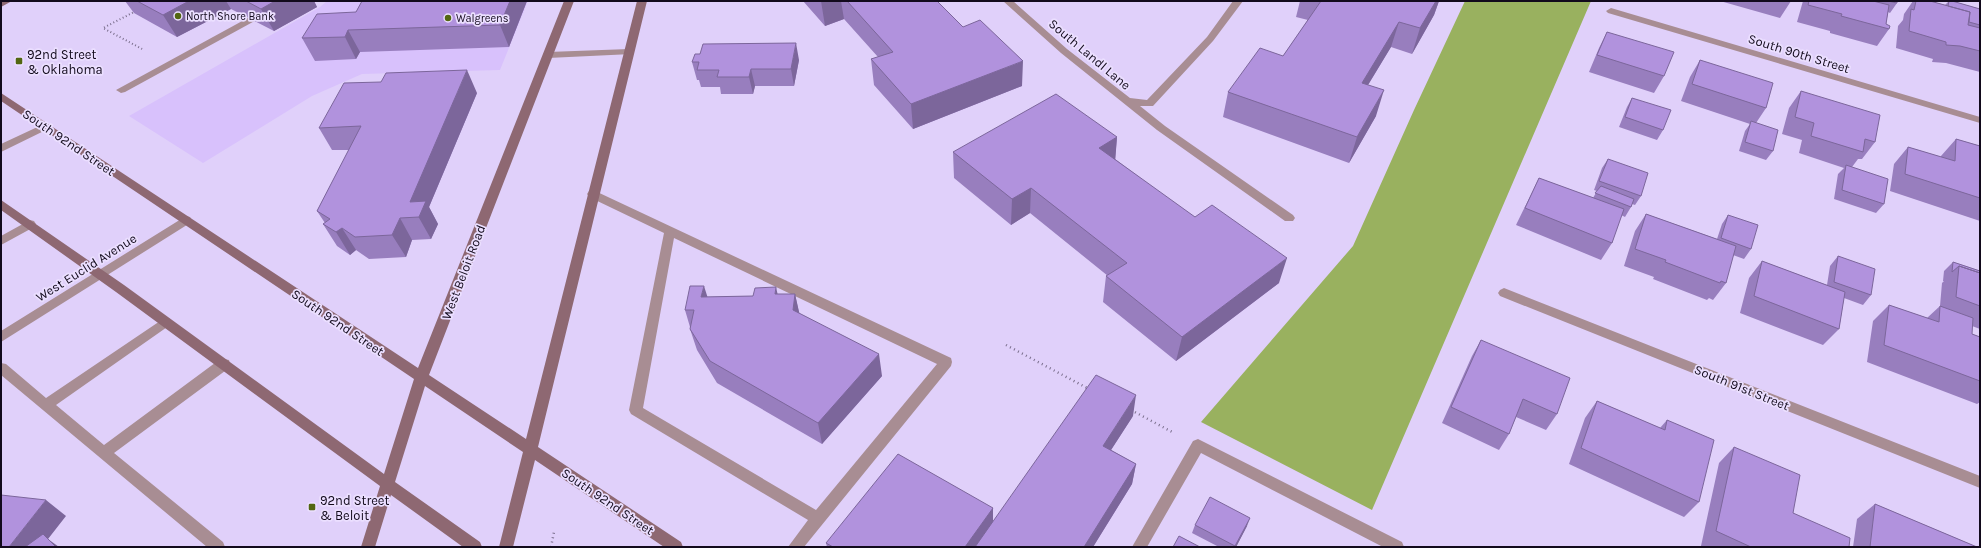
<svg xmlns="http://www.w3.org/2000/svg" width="1981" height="548" viewBox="0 0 1981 548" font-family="Karla,sans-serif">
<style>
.built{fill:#d8c1fc}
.forest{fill:#99b15f}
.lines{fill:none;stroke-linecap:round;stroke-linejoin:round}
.path-far1{stroke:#7c708e;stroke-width:2;stroke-dasharray:1 2.5;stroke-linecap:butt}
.path{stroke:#7c708e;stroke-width:2.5;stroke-dasharray:1 3.5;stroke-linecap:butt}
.lane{fill:#a88d93;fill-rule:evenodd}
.street{fill:#a88d93;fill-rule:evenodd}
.secondary{fill:#8e6872;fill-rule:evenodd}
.wall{fill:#987ebe}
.shaded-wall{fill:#7c669b}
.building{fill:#b192dd;stroke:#7c669b}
.poi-dot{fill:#526611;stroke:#ebdfff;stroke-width:1.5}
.labels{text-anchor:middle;stroke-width:3.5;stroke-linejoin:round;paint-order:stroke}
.far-poi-label{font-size:11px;fill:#120a1c;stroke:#ebdfff;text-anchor:start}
.street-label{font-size:13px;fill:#120a1c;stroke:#ebdfff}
.poi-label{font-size:13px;fill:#120a1c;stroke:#ebdfff;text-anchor:start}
</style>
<rect width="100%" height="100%" fill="#e0d0fa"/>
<path class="built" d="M327 1H528L500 70 362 74 312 96 203 163 129 116 320 7Z"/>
<path class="forest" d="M1465 1H1591L1372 510 1201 422 1353 246 1414 110Z"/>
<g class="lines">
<path class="path-far1" d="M136 11 103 28 144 50"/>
<path class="path" d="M1006 345 1089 389
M1131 410 1174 433
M551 547 554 532"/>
<path class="lane" d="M279 1H291L125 92 121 93 116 90Z
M1003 1H1013L1067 49 1130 98 1147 100 1207 37 1233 1H1243L1213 41 1153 106H1140L1165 126 1293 215 1295 218 1293 221H1285L1157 130 1061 53Z
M629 49 634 52 632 54 548 58 543 55 548 52Z
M46 123 51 126 50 128 1 152V144Z
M593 190 951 358 952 362 951 366 804 547H788L808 520 631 414 629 410 664 233 589 197 587 194 589 191ZM674 238 937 364 816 510 643 408Z
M30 220 34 221 36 224 34 227 1 245V236Z
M166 317 170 319 172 322 170 325 56 405 104 445 219 360 224 359 229 360 230 364 229 368 114 453 223 542 225 547H207L1 375V363L6 364 46 398Z
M1198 439 1402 542 1404 547H1383L1201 453 1147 547H1132L1193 441Z"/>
<path class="street" d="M1611 8 1980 117V123L1608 13 1606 11Z
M186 216 190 217 192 220 190 223 1 342V331Z
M1504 288 1980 476V488L1500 296 1498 293 1500 290Z"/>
<path class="secondary" d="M1 1H12L1 7Z
M564 1H574L429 375 526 439 637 1H647L538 447 681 542 683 547H664L535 460 513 547H499L523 452 425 386 395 482 480 542 482 547H463L391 495 375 547H361L380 486 116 292 1 210V200L124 285 384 474 414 379 1 101V93L418 368Z"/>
</g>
<path class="wall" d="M125 1H314L317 7 274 31 231 9 177 37 134 13Z
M362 1H527L509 47 360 52 356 59 315 61 302 38 356 12Z
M803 1H937L1022 86 913 129 874 85 871 59 878 57 844 19 825 26Z
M1300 1H1439L1434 15 1412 54 1391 47 1368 85 1376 116 1349 163 1223 117 1228 92 1283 56 1308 20 1296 17Z
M1720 1H1791L1780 18Z
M1803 1H1897V3L1890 13 1888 12 1886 24 1889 29 1877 46 1830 33V31L1797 22Z
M1913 1H1930L1945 5 1949 1H1952L1980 9V72L1946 63 1932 62 1933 59 1896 48 1898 26 1903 20 1904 14Z
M1607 32 1664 76 1654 93 1589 72 1599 48Z
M799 60 794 86H755L753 94H721L720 87H701L699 80H697L692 62Z
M1700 60 1766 108 1756 123 1773 151 1766 160 1739 151 1745 131 1750 124 1681 101 1690 77Z
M1801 91 1875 142 1862 159H1858L1852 167 1884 204 1876 213 1834 199 1838 174 1844 168 1799 153 1802 140 1782 134 1789 108Z
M477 93 429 207 438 224 431 239 412 240 406 257 369 259 356 250 350 255 337 246 323 224 325 223 317 211 349 150H332L319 128Z
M1632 98 1663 130 1657 140 1619 127 1627 107Z
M1117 137 1115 159 1279 283 1176 361 1103 302 1106 276H1108L1030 213 1011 225 954 178 953 152Z
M1956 139 1980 146V221L1890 191 1894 164 1908 147 1941 157V156Z
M1608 159 1641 196 1635 205 1632 204 1631 207 1625 217 1621 215 1612 243 1601 260 1516 225 1539 178 1593 198 1597 191 1594 190 1602 168Z
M1646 214 1717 239 1722 224 1728 215 1751 249 1744 259 1733 255 1726 283 1713 300 1709 298 1707 300 1653 279 1654 277 1624 266 1635 231Z
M1838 256 1871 295 1863 305 1844 298 1839 329 1823 345 1740 313 1749 278 1762 261 1827 285 1830 266Z
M1953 262 1980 271V329L1972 326V334L1980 337V402L1977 404 1867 362 1873 321 1889 305 1927 318 1940 306 1942 283 1944 281H1943L1944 271Z
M777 294H795L799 313 882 376 822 444 717 383 697 350 690 329V327L685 310 707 297 753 296Z
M1481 340 1557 414 1546 430 1516 417 1509 434 1499 450 1442 423 1472 356Z
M1597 401 1660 428 1667 420 1699 502 1684 517 1569 464 1585 418Z
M1133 416 1111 450 1136 464 1132 484 1093 547H827L826 543 993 508V522Z
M1734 447 1793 513 1849 547H1702L1701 546 1719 463Z
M1875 504 1977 547H1853L1857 519Z
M1195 525 1247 526 1236 547H1219L1192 533Z"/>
<path class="shaded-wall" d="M189 1H226L231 9 177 37 163 15Z
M275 1H314L317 7 274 31 261 9Z
M510 1H527L509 47 500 25Z
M821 1H841L844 19 825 26Z
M1436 1H1439L1434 15 1412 54 1420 28Z
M1399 22 1391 47 1354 108 1362 83Z
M348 30 360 52 356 59 345 37Z
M796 43 799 60 794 86 791 69Z
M1023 61 1022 86 913 129 911 104Z
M751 69 755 86 753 94 749 77Z
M467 70 477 93 429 207 438 224 431 239 410 202Z
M1384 90 1376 116 1349 163 1357 137Z
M1117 137 1115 163 1099 148Z
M1031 188 1030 213 1011 225 1012 199Z
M400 218 412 240 406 257 392 235Z
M342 228 356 250 350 255 336 232Z
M1287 258 1279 283 1176 361 1182 337Z
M704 286 711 308 701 297Z
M776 287 781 309 775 294Z
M795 294 800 316 793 310Z
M879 354 882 376 822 444 818 423Z
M1136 395 1133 416 1100 467 1103 446Z
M1136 464 1132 484 1093 547H1084Z
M46 500 66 516 48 539 59 547H9Z
M993 508V528L979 547H965Z
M1250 518 1247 526 1236 547H1235Z"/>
<path class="building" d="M137 1H189L163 15Z
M246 1H275L261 9Z
M362 1H510L500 25 348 30 345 37 302 38 317 14 356 12Z
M847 1H937L963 27 980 20 1023 61 911 104 871 59 893 52Z
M1321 1H1436L1420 28 1399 22 1362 83 1384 90 1357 137 1228 92 1260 48 1283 56Z
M1809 1H1873L1889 5 1886 24 1890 26 1889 29 1841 16 1842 14 1808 5Z
M1888 1H1897V3Z
M1916 1H1930L1970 12 1968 25 1980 28V51L1960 46 1946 45V42L1909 31 1911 9 1914 10Z
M1949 1H1952L1980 9V25L1969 22 1970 12 1948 6Z
M1607 32 1674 52 1664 76 1597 55Z
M796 43 791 69H751L749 77H717L719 70H697L699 62H692L695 54H700L703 44Z
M1700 60 1773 83 1766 108 1692 84Z
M467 70 410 202 426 201 419 217 400 218 392 235 355 237 342 228 336 232 323 224 330 219 317 211 361 126 319 128 344 83 381 82 386 73Z
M1801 91 1880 115 1875 142 1865 139 1863 152 1811 136 1814 123 1795 117Z
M1056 94 1117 137 1099 148 1195 217 1212 205 1287 258 1182 337 1106 276 1127 263 1031 188 1012 199 953 152Z
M1632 98 1671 110 1663 130 1625 117Z
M1751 121 1778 130 1773 151 1745 142Z
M1956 139 1980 146V198L1905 174 1908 147 1955 161Z
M1608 159 1648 173 1641 196 1599 181Z
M1846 165 1888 179 1884 204 1842 190Z
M1539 178 1624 209 1612 243 1525 208Z
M1601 186 1634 199 1631 207 1595 193Z
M1646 214 1736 246 1726 283 1721 281 1720 283 1665 262 1666 260 1635 249Z
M1728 215 1758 225 1751 249 1721 238Z
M1838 256 1875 269 1871 295 1834 282Z
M1762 261 1845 292 1839 329 1754 296Z
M1953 262 1980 271V273L1959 266 1952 272Z
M1959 266 1980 273V306L1956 297Z
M690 286H704L701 297 753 296 755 288 776 287 775 294H795L793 310 879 354 818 423 710 361 690 329 694 310H685Z
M1889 305 1939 322 1940 306 1973 318 1972 334 1980 337V381L1884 345Z
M1481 340 1570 378 1557 414 1523 399 1509 434 1451 407Z
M1096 375 1136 395 1103 446 1136 464 1084 547H975Z
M1597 401 1665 430 1667 420 1714 440 1699 502 1581 448Z
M1734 447 1800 475 1793 513 1850 538 1849 547H1751L1716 531Z
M898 454 993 508 965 547H833L826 543Z
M1 495 46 500 9 547H1Z
M1210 497 1250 518 1235 546 1195 525Z
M1875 504 1977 547H1870Z
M43 534 56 547H25Z
M1179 536 1200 547H1173Z"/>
<g class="poi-dot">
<circle cx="178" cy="16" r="4"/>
<circle cx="448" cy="18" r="4"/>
<rect x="15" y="57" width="8" height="8" rx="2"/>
<rect x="308" y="503" width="8" height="8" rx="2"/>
</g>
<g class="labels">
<g class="far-poi-label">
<text x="186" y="20">North Shore Bank</text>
<text x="456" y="22">Walgreens</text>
</g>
<g class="street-label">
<text transform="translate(1799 53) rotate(17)" y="5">South 90th Street</text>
<text transform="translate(1090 54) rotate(40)" y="5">South Landl Lane</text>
<text transform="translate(69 142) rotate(34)" y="5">South 92nd Street</text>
<text transform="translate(86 267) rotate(-32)" y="5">West Euclid Avenue</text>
<text transform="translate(463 272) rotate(-69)" y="5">West Beloit Road</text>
<text transform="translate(338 322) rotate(34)" y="5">South 92nd Street</text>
<text transform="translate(1742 387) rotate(22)" y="5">South 91st Street</text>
<text transform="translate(608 501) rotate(34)" y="5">South 92nd Street</text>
</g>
<g class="poi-label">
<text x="27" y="59">92nd Street<tspan x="27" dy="15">&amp; Oklahoma</tspan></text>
<text x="320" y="505">92nd Street<tspan x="320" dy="15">&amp; Beloit</tspan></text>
</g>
</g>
<rect width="1981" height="548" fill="none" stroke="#120a1c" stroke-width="4"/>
</svg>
